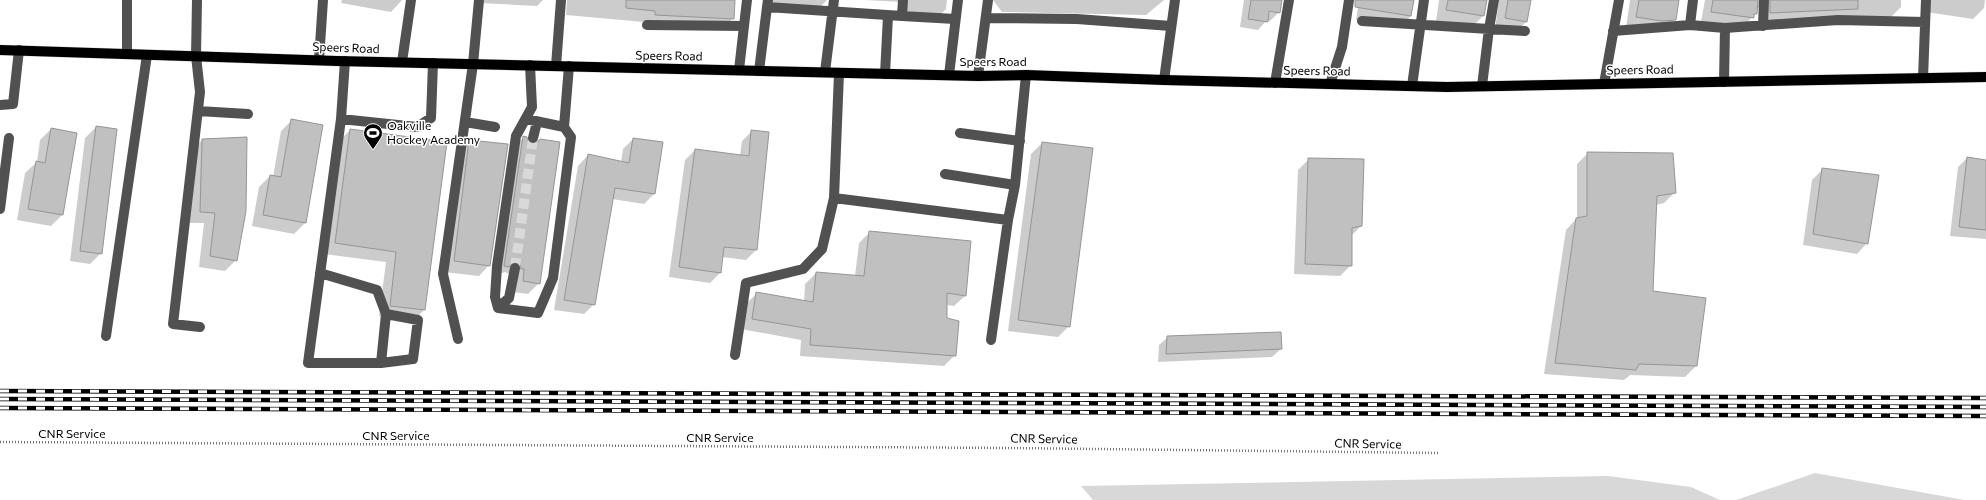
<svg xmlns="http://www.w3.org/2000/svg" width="1986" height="500" viewBox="0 0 1986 500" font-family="Commissioner,sans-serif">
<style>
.green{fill:#d8d8d8}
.shadow{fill:#0003}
.building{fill:#c0c0c0;stroke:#959595}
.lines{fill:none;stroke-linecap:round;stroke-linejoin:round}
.minor-tunnel{stroke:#d9d9d9;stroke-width:10;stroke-dasharray:10 5;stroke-linecap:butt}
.major-casing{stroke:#dbdbdb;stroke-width:11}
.path{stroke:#737373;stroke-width:2.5;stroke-dasharray:1 2;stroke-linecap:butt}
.minor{stroke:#515151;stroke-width:10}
.major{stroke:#000;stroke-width:10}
.rail-casing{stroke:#000;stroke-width:4.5}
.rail{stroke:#fff;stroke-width:3;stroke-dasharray:9;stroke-linecap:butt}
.labels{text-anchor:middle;stroke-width:3;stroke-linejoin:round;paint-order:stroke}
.street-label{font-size:12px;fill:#000;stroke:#fff}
.poi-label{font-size:12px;fill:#000;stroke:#fff;text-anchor:start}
</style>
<rect width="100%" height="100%" fill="#fff"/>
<path class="green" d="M1815 473 1964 500H1736Z
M1608 476 1691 487 1720 500H1093L1081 486Z"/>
<path class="shadow" d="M342 0H402L391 12 341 3Z
M480 0H543L537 6 480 3Z
M567 0H734L733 18 722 29 566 15Z
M769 0H827L815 12 769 5Z
M864 0H947L946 9 935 20 902 17 903 2Z
M993 0H1164L1146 15 1002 12Z
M1244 0H1281L1279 12 1270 21 1267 20 1258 30 1240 27Z
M1359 0H1413L1411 16 1400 27 1356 20Z
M1439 0H1486L1484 15 1473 26 1436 21Z
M1499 0H1530L1526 22 1515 32 1495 29Z
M1630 0H1678L1675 19 1664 30 1626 28Z
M1705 0H1901V7L1890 18 1759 24V8L1757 7 1756 13 1742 28 1701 22Z
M1928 0H1985L1984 8 1973 19 1926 12Z
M292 120 305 223 294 234 252 226 259 187 270 176 273 177 281 131Z
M96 127 101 253 90 264 70 261 85 138Z
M51 129 62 215 51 226 17 220 25 173 37 162 40 140Z
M350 130 446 143 424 310 413 321 379 316 386 262 324 254 339 141Z
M752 131 756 250 746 260 722 257 720 273 710 283 669 277 685 160 695 150 740 156 742 141Z
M524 137 532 145 540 140 539 283 528 294 512 292 509 274 505 272 502 273 497 278 513 148Z
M633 139 654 194 644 204 612 199 594 304 584 314 554 310 578 166 588 155 621 162 623 149Z
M202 140 236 260 225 271 199 267 204 223H190L191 151Z
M469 141 489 265 479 276 444 272 458 152Z
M1042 143 1069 326 1058 337 1008 331 1031 154Z
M1588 153 1675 192 1664 203 1656 205 1652 292 1696 366 1685 377 1630 375 1624 380 1544 374 1566 230 1577 218V164Z
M1967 158 1986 161V239L1950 236 1958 167Z
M1309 159 1361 226 1351 236V265L1340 276 1294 274 1298 170Z
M1823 169 1867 243 1857 254 1803 245 1812 180Z
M870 232 965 296 954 306 946 305V318L955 355 944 366 800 356 801 340 741 329 746 304 757 293 804 302 805 284 816 273 855 276 859 243Z
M1168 337 1281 349 1272 357 1158 362 1159 345Z"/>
<path class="building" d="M626 0H735L734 19 655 15V11L626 8Z
M1251 0H1282L1280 13 1269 11 1268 22 1248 19Z
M1355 0H1414L1411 16 1355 7Z
M1448 0H1487L1484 16 1446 10Z
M1508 0H1531L1527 22 1505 18Z
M1639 0H1679L1676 20 1662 21 1636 17Z
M1713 0H1758L1757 14H1754V18L1711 12Z
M1770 0H1858V9L1770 13Z
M291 119 323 125 306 223 263 215 270 175 281 177Z
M96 126 117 129 102 254 80 251Z
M51 128 77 133 63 215 28 209 36 161 45 163Z
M350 129 447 142 425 310 390 306 396 252 335 243Z
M751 130 769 132 757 250 724 247 721 273 679 267 695 149 749 156Z
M523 136 527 137 528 142 532 144 537 143 540 139 560 142 540 284 523 281 524 269H521L520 263 517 262H513L509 267 504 266Z
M247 137 246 211 237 261 210 256 215 213 200 212 202 139Z
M633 138 663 142 655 194 615 188 595 305 564 300 588 154 629 163Z
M469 140 508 144 490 266 454 261Z
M1042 142 1093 148 1070 327 1018 320Z
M1587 152 1673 153 1676 193 1657 196 1653 291 1706 298 1697 366 1639 364 1636 370 1555 363 1576 218 1587 216Z
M1967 157 1986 160V230L1959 227Z
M1308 158 1364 159 1362 226 1352 228V266L1305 264Z
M1822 168 1879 175 1868 244 1813 234Z
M869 231 971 241 966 296 947 293V318L959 321 956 356 810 345 811 329 752 319 756 292 813 302 816 272 864 276Z
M1281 332 1282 349 1166 354 1167 336Z"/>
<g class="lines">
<path class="minor-tunnel" d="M515 268 533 138"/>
<g class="major-casing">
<path id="major" d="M0 50 337 61 978 76 1026 75 1164 80 1447 87 1986 77"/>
</g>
<path class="path" d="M0 442 1011 448 1440 453"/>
<path class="minor" d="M127 0V54
M197 0 196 56 200 92 173 324 200 327
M768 0 767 7 902 16 903 0
M1494 0 1489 29 1525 31
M902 16 955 19
M986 18 1077 19 1171 26
M1362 21 1489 29 1482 86
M647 25 744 26 739 70
M1690 25 1693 0
M744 26 747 0
M1763 26 1764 0
M1725 28 1838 20 1925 22
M1613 31 1690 25 1725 28 1724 82
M319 60 323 0
M345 61 341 119 417 127 431 118 433 63
M402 62 411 0
M556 66 561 0
M759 71 767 7
M825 72 834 0
M839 73 834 198 1008 220
M885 74 888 16
M949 75 958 0
M978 76 988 0
M1923 78 1926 0
M1164 80 1175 0
M1275 83 1289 0
M1330 84 1342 47 1349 0
M1604 84 1619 0
M1412 86 1424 0
M0 105 13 104 19 50
M198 111 248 114
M526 119 564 127 569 66
M465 122 495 127
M960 133 1020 141
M533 138 537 122
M945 174 1015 185
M0 209 9 138
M320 273 377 290 386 314 381 363H308L341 119
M498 308 495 297 497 266 516 136 532 107 530 65
M498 308 538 313 553 278 571 137 564 127
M498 308 509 298 515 268
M106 336 147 55
M458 339 443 274 473 64 479 0
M991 340 1008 220 1015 185 1026 75
M735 355 746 283 803 269 822 249 834 198
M381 363 413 359 418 320 386 314"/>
<use href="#major" class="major"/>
<g class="rail-casing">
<path id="rail" d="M0 391 1986 398
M0 399 1986 407
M0 408 1986 416"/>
</g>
<use href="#rail" class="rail"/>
</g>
<defs>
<g id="stadium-pin" transform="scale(1)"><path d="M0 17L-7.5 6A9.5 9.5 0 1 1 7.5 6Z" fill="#000" stroke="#fff"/><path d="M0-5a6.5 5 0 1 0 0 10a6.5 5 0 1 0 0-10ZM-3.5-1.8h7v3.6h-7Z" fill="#fff"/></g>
</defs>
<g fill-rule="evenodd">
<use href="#stadium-pin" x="373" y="133"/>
</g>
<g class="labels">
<g class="street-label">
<text transform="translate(346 48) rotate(2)" y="4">Speers Road</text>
<text transform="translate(669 56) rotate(1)" y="4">Speers Road</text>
<text x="993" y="66">Speers Road</text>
<text transform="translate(1640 70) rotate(-1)" y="4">Speers Road</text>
<text transform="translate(1317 71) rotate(1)" y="4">Speers Road</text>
<text x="72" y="438">CNR Service</text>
<text x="396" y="440">CNR Service</text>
<text x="720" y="442">CNR Service</text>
<text transform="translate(1044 439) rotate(1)" y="4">CNR Service</text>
<text transform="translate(1368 444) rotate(1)" y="4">CNR Service</text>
</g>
<g class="poi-label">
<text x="387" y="130">Oakville<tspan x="387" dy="14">Hockey Academy</tspan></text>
</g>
</g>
</svg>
